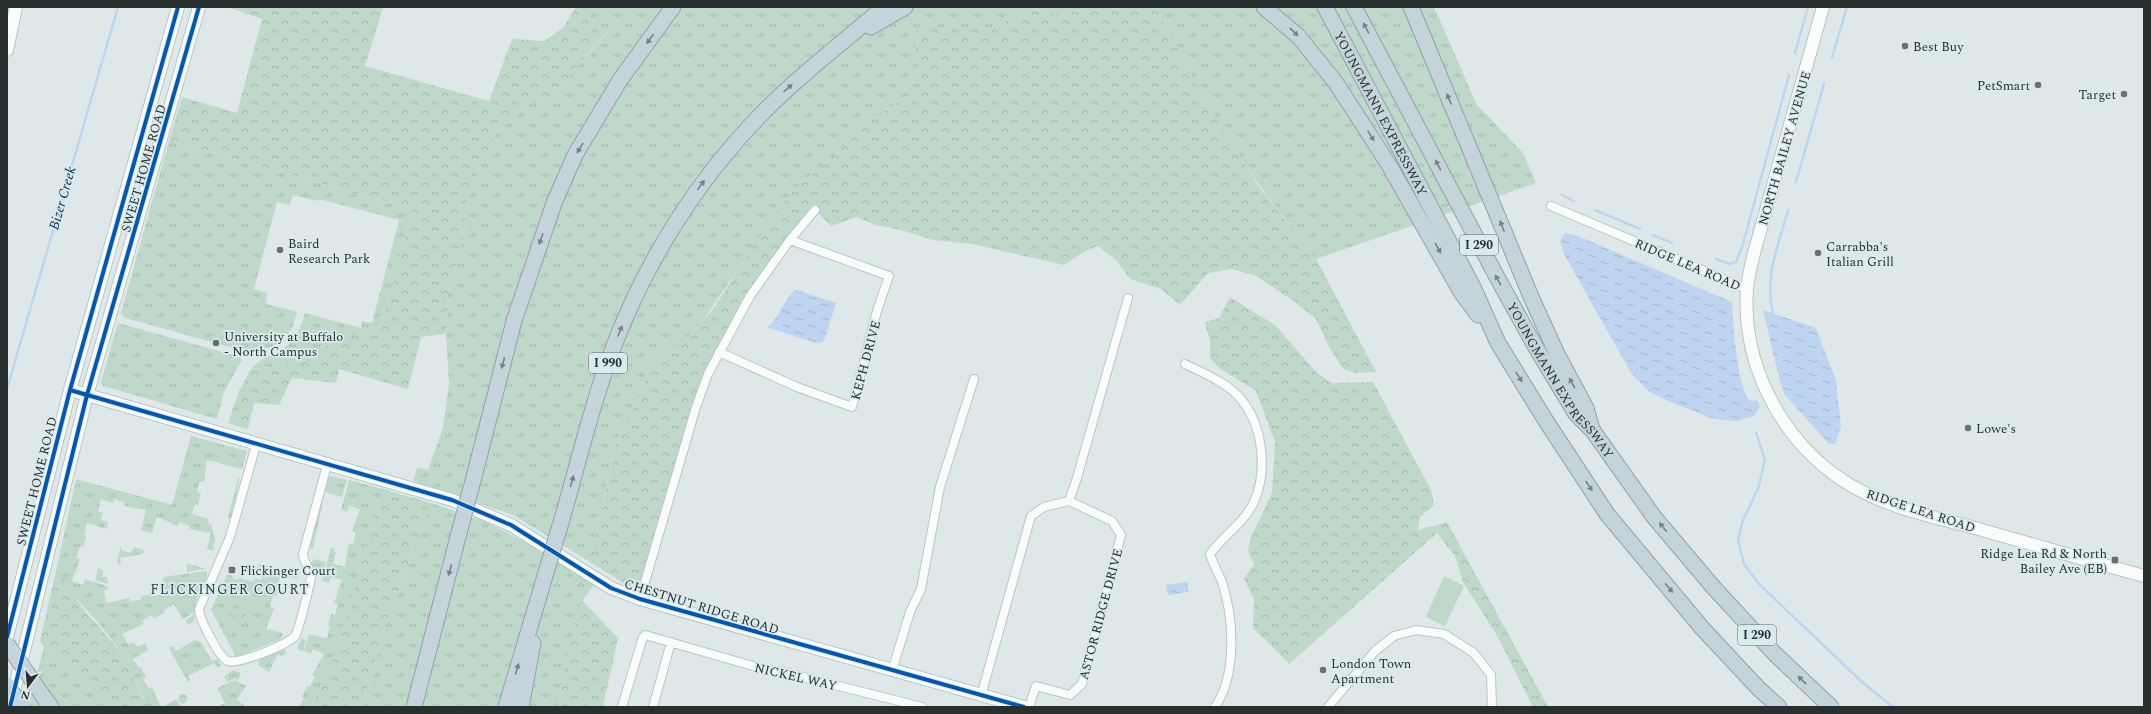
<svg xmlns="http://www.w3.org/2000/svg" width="2151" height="714" viewBox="0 0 2151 714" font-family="Spectral,serif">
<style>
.grass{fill:url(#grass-tufts)}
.forest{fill:url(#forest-crowns)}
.pitch{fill:#bed9c9}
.water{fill:url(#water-ripples)}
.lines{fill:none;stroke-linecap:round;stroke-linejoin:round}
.stream{stroke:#bed5f1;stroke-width:2.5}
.street-casing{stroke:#bdc4c5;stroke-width:10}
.secondary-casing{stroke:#bdc4c5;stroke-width:14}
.highway-casing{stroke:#90a3aa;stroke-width:17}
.street{stroke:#fafcfc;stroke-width:8}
.secondary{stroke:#fafcfc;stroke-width:12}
.highway{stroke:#c5d4db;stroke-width:15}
.highway-bridge-casing{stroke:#90a3aa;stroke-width:17;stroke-linecap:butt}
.highway-bridge{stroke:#c5d4db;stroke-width:15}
.cycleway-casing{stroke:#daebed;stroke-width:6}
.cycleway{stroke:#0057b8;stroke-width:4}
.oneway{fill:#768285}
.poi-dot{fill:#687070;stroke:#daebed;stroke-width:1.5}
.labels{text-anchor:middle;stroke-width:3.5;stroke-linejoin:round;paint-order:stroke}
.shield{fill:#daebed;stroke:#5d6768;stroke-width:1}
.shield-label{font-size:12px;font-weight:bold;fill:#282f2f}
.poi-label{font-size:13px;fill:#282f2f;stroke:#daebed;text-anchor:start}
.street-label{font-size:13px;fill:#282f2f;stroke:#daebed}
.water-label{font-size:14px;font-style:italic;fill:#032857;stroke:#daebed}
.neighbourhood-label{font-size:14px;letter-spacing:1px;fill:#344244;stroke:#daebed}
</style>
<defs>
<pattern id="grass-tufts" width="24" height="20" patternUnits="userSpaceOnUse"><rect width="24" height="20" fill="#bed9c9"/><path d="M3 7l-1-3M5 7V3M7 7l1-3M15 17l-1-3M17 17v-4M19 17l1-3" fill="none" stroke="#a3bbad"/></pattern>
<pattern id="forest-crowns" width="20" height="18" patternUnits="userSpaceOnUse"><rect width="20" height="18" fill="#bed9c9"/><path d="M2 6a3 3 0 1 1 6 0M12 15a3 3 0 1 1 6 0" fill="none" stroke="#a3bbad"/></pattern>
<pattern id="water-ripples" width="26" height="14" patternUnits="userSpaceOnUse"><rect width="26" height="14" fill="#bed5f1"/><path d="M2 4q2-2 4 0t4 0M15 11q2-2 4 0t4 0" fill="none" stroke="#a3b7cf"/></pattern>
</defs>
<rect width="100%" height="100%" fill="#dee8e9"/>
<path class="grass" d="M592 7H1128L1111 10 1057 13 1032 9 989 29 950 26 916 60 923 85 865 125 838 152 792 191 704 319 687 339 666 351 650 366 636 404 628 416 612 461 590 562 513 515 413 481 417 468 428 470 443 428 449 384 446 334 448 291 462 246 468 193 495 135 526 104 554 100 570 74 606 34 588 24Z
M1154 7H1434L1477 105 1523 153 1536 183 1316 259C1279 211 1241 164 1211 111 1191 76 1175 40 1154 7Z
M169 141 413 209 379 332 347 336 283 366 251 369C259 360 267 357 277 352 294 344 300 330 305 313L361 328 362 321 372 323 399 220 319 199 318 201 293 195 290 205 277 202 254 289 267 293 266 304 297 312 292 328 284 338 272 347 253 351 241 350 125 318 121 313Z
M118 323 240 357 242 360 224 392 217 419 103 386 101 382Z
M191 436 247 451 242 469 207 460 204 482 200 481 197 492 201 493 198 505 195 504 192 514 209 519 208 523 211 525 215 539 213 551 207 549 211 533 189 529 190 526 179 522 178 526 157 517 152 533 141 530 146 510 124 506 125 503 114 499 113 503 101 499 98 511 103 513 101 520 108 522 107 529 87 523 84 535 86 536 83 547 80 546 76 558 80 559 72 581 83 585 85 579 107 586 108 590 104 591 106 603 129 598 130 601 141 600V596L153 594 154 596 165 595 163 577 207 571C208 585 193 597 195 612L183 619 174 604 164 610 165 612 154 618 152 615 142 621 144 624 122 634 128 644 133 642 138 647 145 643 148 650 133 659 138 667 140 666 146 677 143 679 149 689 152 687 161 707H147C137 680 123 654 105 631 90 612 71 595 55 576L76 479 172 505Z
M331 476 347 480 342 497 325 492 327 480Z
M240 478 231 518 229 519 228 517 238 479Z
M349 480 383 489 335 656 311 707H299L304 698 302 697 307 686 310 687 315 677 312 675 324 654 313 649 311 654 304 651 309 634 327 638 330 627 328 626 331 614 335 615 338 604 334 603 342 580 331 577 329 583 322 581 331 548 335 549 334 552H336L333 564 345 567 349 543 353 544 356 533 352 531 360 509 349 506 347 512 341 510Z
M323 502 313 548 311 549 310 547 321 503Z
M431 503 484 521 527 543 594 585 580 604 565 664 559 707H362L384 629Z
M121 544V550L131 553 134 547 144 550 143 554 120 558 121 564 118 565 117 561Z
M314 559 326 562 323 574 316 572 318 570 316 566 312 568 311 563Z
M187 564H189L206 569 187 572Z
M259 564 298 574 297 579 280 574 277 596H273L270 607 274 608 266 629 283 633 281 639 236 657 211 610 228 572 235 580 239 578 254 582 255 578 261 580 264 569 258 567Z
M98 568 103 570V577H107L108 584 95 580Z
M195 614 194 621 188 625 185 620Z
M301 638 306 640 303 652 297 649Z
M195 640 201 642 212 661 218 659 221 665 218 668 214 663 188 676 190 680 188 682 169 648 172 646 176 651Z
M44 647 67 666 101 700 116 707H28Z
M283 648 286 651 285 654 282 656 278 654 269 672 258 665 260 658Z
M234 670 241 673 238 680 235 678 227 682 224 676Z
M235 680 246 686 237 700 246 707H217L225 703 217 688Z
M178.5 699a4.5 4.5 0 1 1 9 0a4.5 4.5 0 1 1-9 0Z
M176 699 180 705 178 707H163Z"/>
<path class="forest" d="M227 7 383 8 365 66 489 101 512 39 544 41 563 28 576 7H592L588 24 606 33 571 73 554 100 526 104 495 135 468 193 462 246 448 291 446 334 421 337 408 389 339 369 336 383 292 378 279 405 254 403 248 429 228 423 239 391 251 369 283 366 347 336 379 332 413 209 169 141 182 97 237 113 262 19Z
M1128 7H1154L1167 28 1211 111 1258 185 1316 259 1376 372 1356 373 1343 369 1329 347 1316 319 1292 300 1256 276 1232 269 1208 273 1180 305 1161 289 1130 279 1116 260 1098 246 1085 251 1064 265 972 244 933 240 901 230 876 225 856 217 831 226 815 210 750 296 708 374 645 583 632 588 590 562 619 431 636 404 650 366 666 351 687 339 714 308 757 240 792 191 838 152 865 125 923 85 916 60V31L950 26 989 29 1032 9 1057 13 1111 10Z
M1230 297 1275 325 1317 373 1332 383 1373 382 1431 490 1434 505 1420 517 1418 530 1447 522 1548 707H1533L1496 634 1463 582 1455 556 1437 533 1289 664 1253 628 1254 599 1244 579 1254 564 1248 551 1250 539 1272 493 1275 442 1256 391 1219 368 1210 358V341L1205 322 1219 318Z
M383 489 431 503 384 629 362 707H311L335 656Z
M55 576 66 579C73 605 103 627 118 650 130 667 139 688 147 707H116L102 701 67 666 44 647 40 641Z
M582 600 618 638 603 707H559L565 664 579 606Z
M236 601 249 605 243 620 230 614Z"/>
<path class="pitch" d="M1444 576 1464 586 1445 626 1426 617Z"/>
<path class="water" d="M1565 233 1578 236 1732 302C1733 321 1737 391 1751 401L1757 400 1760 407 1754 416 1736 421 1714 419 1668 401 1648 391 1631 373 1564 254 1560 241Z
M796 290 836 303 825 339 821 343H815L767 327C777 323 783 299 796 290Z
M1763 310 1816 328 1836 380 1841 427 1835 444H1829L1785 395 1780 382Z
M1187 582 1189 592 1168 595 1166 585Z"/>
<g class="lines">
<path class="stream" d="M1795 53 1808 7
M1832 57 1847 7
M1796 182 1824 84
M1562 195 1574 201
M1595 210 1640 229
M1653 235 1672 243
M1716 259 1730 264 1736 262 1743 244 1789 75
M1773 315C1764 276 1778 247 1788 210
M7 389 118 7
M1756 433 1765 460 1758 489 1743 520 1738 539 1744 564 1760 585 1862 682 1893 707"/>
<g class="street-casing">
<path id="street" d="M1551 206 1747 289
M719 352 797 387 852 407 877 311 889 276 790 240
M1185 364C1203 373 1226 382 1240 398 1263 425 1268 470 1254 502 1244 523 1223 536 1210 554 1213 564 1218 572 1222 582 1234 618 1237 675 1215 707
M256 445 230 537 199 609C199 618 219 658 228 661 238 665 289 644 295 636 299 630 310 584 311 577 311 569 303 562 303 554L327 465
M640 599 696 407 708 374 750 296 790 240 815 210
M892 671 910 612 921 589 940 487 974 379
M981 696 1031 516 1044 507 1069 501 1077 478 1128 298
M622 707 643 637 645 635 760 668 791 674 922 707
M653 707 671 642
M1029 707 1036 686 1070 695 1082 684 1121 535 1112 521 1069 501
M1328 707 1375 651 1394 636 1416 630 1444 634 1474 653 1491 675 1492 707"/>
</g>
<g class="secondary-casing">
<path id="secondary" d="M1823 7 1754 253C1751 265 1748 277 1747 289 1741 371 1789 455 1863 492 1898 510 1938 518 1975 528 2032 544 2088 561 2144 576
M7 50 16 7
M70 390 452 500 511 525 611 588 640 599 1024 707
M7 637 70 390 178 7
M10 707 87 395 199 7"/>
</g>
<g class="highway-casing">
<g id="highway">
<path d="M1264 7 1299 37 1336 83 1389 165 1461 292 1478 315"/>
<path id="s1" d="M1325 7 1473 287 1498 343 1546 421 1607 514 1702 628 1759 689 1779 707"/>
<path id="s2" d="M1354 7 1498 279 1535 346 1576 414 1593 431 1654 517 1714 588 1775 654 1831 707"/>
<path d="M1411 7 1532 299 1557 354 1586 408 1592 429"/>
<path d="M871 27 905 7"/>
<path d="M474 477 514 321 554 203 575 155 620 80 673 7"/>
<path d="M562 519C579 460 593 400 615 343 647 261 693 187 753 123 793 80 840 45 884 7"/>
<path d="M43 696 51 707"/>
<path d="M414 707 459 533"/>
<path d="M506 707 545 576"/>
<path d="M521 707 533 643"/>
</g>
</g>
<use href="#street" class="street"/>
<use href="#secondary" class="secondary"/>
<use href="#highway" class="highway"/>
<g class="highway-bridge-casing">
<path id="highway-bridge" d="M459 533 474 477
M545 576 562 519
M7 644 43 696
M7 685 22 707"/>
</g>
<use href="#highway-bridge" class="highway-bridge"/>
<g class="cycleway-casing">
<path id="cycleway" d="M70 390 452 500 511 525 611 588 640 599 1024 707
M7 637 70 390 178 7
M10 707 87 395 199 7"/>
</g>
<use href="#cycleway" class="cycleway"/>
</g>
<defs><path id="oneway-solid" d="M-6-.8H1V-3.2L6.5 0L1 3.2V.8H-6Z"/></defs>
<g class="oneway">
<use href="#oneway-solid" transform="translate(1366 28) rotate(-118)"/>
<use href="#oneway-solid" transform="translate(1294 32) rotate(44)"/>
<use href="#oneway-solid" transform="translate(650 39) rotate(126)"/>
<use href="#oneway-solid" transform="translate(788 88) rotate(-42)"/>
<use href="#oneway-solid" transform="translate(1449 99) rotate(-113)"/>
<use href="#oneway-solid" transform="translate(1371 136) rotate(58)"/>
<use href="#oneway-solid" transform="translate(580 148) rotate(121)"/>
<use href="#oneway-solid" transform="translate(1438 165) rotate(-118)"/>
<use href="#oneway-solid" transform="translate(701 185) rotate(-54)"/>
<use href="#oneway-solid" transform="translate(1502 226) rotate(-112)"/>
<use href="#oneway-solid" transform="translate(541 239) rotate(109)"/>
<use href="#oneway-solid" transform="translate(1438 248) rotate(60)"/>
<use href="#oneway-solid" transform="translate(1498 280) rotate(-119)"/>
<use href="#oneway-solid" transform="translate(620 331) rotate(-68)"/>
<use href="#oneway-solid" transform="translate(503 363) rotate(105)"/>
<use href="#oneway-solid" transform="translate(1519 377) rotate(58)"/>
<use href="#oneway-solid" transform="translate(1572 383) rotate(-119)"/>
<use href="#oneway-solid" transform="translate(572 481) rotate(-74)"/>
<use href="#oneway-solid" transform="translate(1589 486) rotate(57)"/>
<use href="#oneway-solid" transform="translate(1663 527) rotate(-129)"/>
<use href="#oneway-solid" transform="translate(450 570) rotate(105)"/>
<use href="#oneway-solid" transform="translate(1669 588) rotate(50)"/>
<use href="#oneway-solid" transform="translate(517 669) rotate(-74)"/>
<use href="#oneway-solid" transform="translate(1802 680) rotate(-136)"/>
</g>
<g class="poi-dot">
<circle cx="1905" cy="46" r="4"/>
<circle cx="2038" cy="85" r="4"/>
<circle cx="2124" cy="94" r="4"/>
<circle cx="280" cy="250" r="4"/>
<circle cx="1818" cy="253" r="4"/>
<circle cx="216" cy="343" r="4"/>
<circle cx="1968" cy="428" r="4"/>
<rect x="2111" y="556" width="8" height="8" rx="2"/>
<rect x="228" y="566" width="8" height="8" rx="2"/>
<circle cx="1323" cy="670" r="4"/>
</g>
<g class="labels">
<g class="shield">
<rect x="1460" y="235" width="38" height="20" rx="3"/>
<rect x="589" y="353" width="38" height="20" rx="3"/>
<rect x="1738" y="625" width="38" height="20" rx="3"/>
</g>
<g class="shield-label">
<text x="1479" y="249">I 290</text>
<text x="608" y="367">I 990</text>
<text x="1757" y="639">I 290</text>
</g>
<g class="poi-label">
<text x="1913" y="51">Best Buy</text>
<text x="2030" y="90" text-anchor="end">PetSmart</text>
<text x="2116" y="99" text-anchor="end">Target</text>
<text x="288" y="248">Baird<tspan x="288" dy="15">Research Park</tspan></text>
<text x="1826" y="251">Carrabba's<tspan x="1826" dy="15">Italian Grill</tspan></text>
<text x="224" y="341">University at Buffalo<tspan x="224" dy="15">- North Campus</tspan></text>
<text x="1976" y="433">Lowe's</text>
<text x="2107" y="558" text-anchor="end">Ridge Lea Rd &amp; North<tspan x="2107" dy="15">Bailey Ave (EB)</tspan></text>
<text x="240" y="575">Flickinger Court</text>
<text x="1331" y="668">London Town<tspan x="1331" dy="15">Apartment</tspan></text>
</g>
<g class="street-label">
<text dy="5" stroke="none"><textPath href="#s1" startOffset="120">YOUNGMANN EXPRESSWAY</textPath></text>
<text transform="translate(1784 148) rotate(-74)" y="5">NORTH BAILEY AVENUE</text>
<text transform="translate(143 168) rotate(-74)" y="5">SWEET HOME ROAD</text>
<text transform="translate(1688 264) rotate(23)" y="5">RIDGE LEA ROAD</text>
<text transform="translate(865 360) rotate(-75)" y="5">KEPH DRIVE</text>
<text dy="5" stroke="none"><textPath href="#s2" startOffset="427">YOUNGMANN EXPRESSWAY</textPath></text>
<text transform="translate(36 481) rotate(-76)" y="5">SWEET HOME ROAD</text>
<text transform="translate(1921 510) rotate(18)" y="5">RIDGE LEA ROAD</text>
<text transform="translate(702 606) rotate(17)" y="5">CHESTNUT RIDGE ROAD</text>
<text transform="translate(1100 614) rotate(-75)" y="5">ASTOR RIDGE DRIVE</text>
<text transform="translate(796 676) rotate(13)" y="5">NICKEL WAY</text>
</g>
<g class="water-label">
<text transform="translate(62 198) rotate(-74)" y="5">Bizer Creek</text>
</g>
<g class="neighbourhood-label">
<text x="230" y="594">FLICKINGER COURT</text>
</g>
</g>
<rect width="2151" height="714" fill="none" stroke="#282f2f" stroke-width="16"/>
<g transform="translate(28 686) rotate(196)" stroke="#daebed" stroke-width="3" paint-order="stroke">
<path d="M0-3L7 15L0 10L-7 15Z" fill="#282f2f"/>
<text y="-6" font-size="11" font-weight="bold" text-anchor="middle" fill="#282f2f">N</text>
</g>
</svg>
